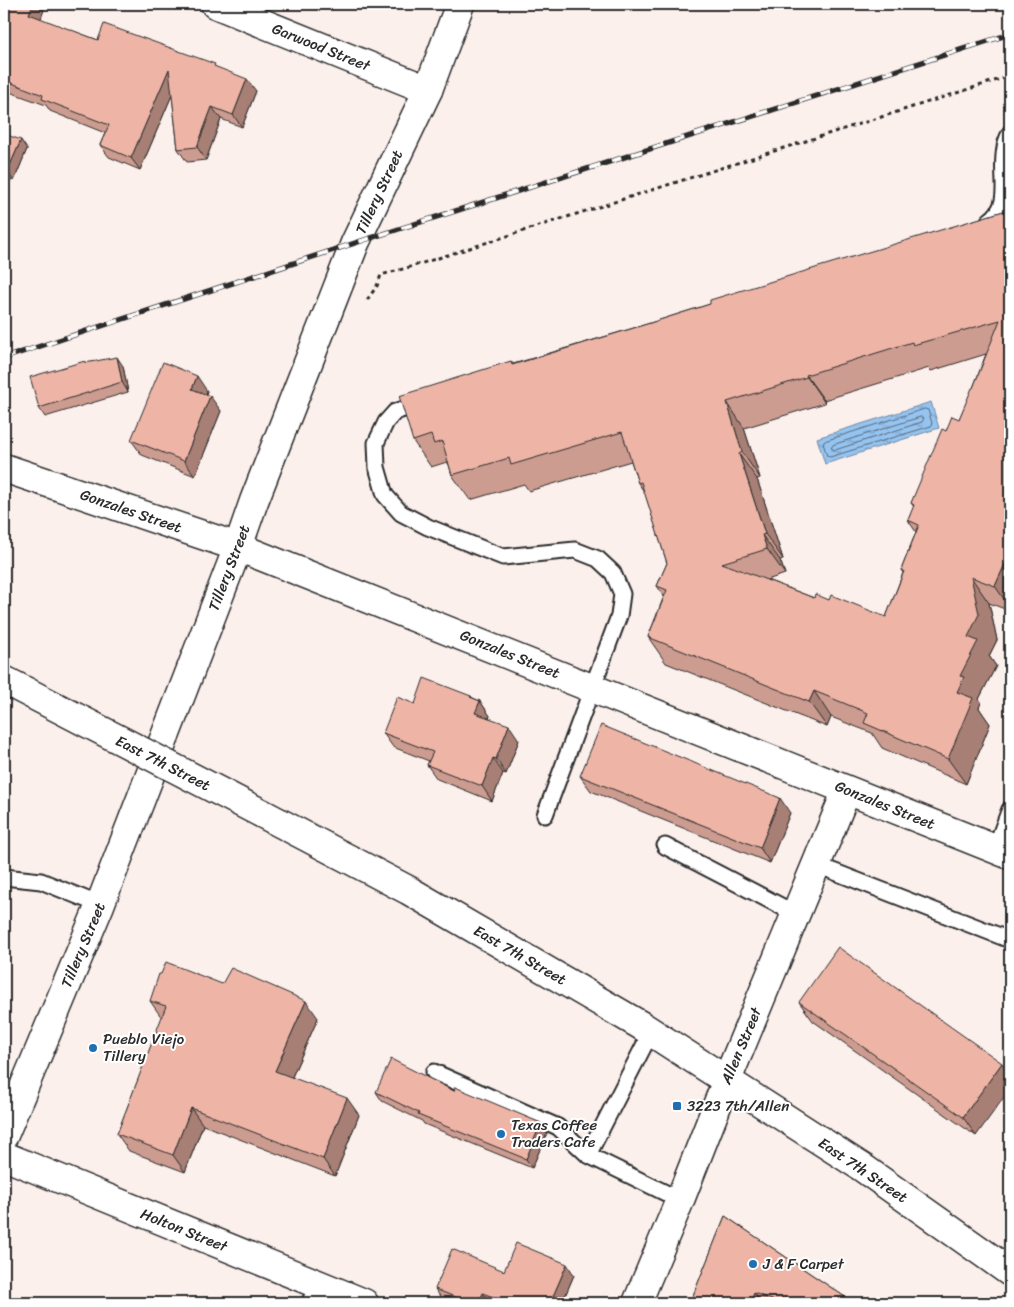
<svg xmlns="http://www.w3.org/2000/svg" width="1014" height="1307" viewBox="0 0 1014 1307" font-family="Sriracha,sans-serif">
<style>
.water{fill:url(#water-ripples);stroke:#6b87a1}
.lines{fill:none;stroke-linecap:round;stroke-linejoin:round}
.shore{stroke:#56687a;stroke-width:1}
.service-casing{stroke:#2b2b2b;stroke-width:19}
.minor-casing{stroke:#2b2b2b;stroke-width:31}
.tertiary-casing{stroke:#2b2b2b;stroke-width:31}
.primary-casing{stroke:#2b2b2b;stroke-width:31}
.path{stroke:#2b2b2b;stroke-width:3;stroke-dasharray:4 4;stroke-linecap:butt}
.service{stroke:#fff;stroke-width:15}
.minor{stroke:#fff;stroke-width:28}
.tertiary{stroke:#fff;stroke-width:28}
.primary{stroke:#fff;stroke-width:28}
.rail-casing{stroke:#2b2b2b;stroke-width:5.5}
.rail{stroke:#fff;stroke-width:4;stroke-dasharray:11;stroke-linecap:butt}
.primary-bridge-casing{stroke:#2b2b2b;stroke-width:31;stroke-linecap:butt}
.primary-bridge{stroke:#fff;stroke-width:28}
.wall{fill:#cd9c90;stroke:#2b2b2b;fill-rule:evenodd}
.shaded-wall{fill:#a77f75;stroke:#2b2b2b}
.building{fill:#eeb5a7;stroke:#2b2b2b;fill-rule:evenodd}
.poi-dot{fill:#1f6fb2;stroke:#fff;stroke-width:2}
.labels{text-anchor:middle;stroke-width:4;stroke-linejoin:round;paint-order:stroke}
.street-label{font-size:15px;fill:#2b2b2b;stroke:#fff}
.poi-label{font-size:15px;fill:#2b2b2b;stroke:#fff;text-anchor:start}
</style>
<defs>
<pattern id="water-ripples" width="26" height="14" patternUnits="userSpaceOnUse" patternTransform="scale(1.25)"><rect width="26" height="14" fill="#96c4f0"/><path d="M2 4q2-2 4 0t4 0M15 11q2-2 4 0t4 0" fill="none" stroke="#7b9fc3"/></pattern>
</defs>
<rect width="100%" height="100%" fill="#fcf0ed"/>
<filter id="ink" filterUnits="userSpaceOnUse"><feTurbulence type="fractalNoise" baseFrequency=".02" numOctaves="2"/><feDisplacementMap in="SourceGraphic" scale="10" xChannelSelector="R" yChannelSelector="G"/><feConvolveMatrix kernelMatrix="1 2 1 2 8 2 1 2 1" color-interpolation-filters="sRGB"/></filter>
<g filter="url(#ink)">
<path class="water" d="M931 402 939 428 825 464 817 438Z"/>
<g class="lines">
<path class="shore" d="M925 409 928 410 932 423 931 426 830 457 827 456 823 443 825 441Z
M921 417 924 418 922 422 835 450 831 448 833 445Z"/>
<g class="service-casing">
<path id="service" d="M989 221C1014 204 999 177 1005 148 1005 143 1008 137 1010 133
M422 403 395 412 386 422 376 443 377 467 385 495 401 513 428 527 503 557 575 550 598 559 613 573 622 594 619 616 545 815
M665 846 796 914
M995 849 1010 809
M817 865 1010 940
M4 877 41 881 100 905
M651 1032 588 1155 680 1200
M434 1072 558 1127 588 1155
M309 1303 319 1285"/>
</g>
<g class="minor-casing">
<path id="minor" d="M215 4 428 90
M4 468 238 547 1010 855
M4 1156 364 1303
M637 1303 680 1200 727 1080 847 790"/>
</g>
<g class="tertiary-casing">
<path id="tertiary" d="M4 1135 100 905 238 547 254 501 355 243 428 90 460 4"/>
</g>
<g class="primary-casing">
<path id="primary" d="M263 814 408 890 642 1026 863 1168 1010 1272"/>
</g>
<path class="path" d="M367 300 377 286 381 275 410 267 1010 76"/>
<use href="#service" class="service"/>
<use href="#minor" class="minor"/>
<use href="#tertiary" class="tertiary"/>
<use href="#primary" class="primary"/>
<g class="rail-casing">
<path id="rail" d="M4 358 355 243 1010 34"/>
</g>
<use href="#rail" class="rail"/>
<g class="primary-bridge-casing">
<path id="primary-bridge" d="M4 680 263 814"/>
</g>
<use href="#primary-bridge" class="primary-bridge"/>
</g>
<path class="wall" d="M4 4 44 10 40 19 98 40 218 68 256 91 242 127 221 119 206 160 187 162 178 149 172 95 140 170 109 157 100 145 105 133 50 111 46 105 4 90Z
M4 134 27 149 14 181 4 177Z
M1010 209V611L989 603 997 640 989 656 996 666 979 699 981 702 979 708 990 724 966 784 882 748 872 733 831 717 827 727 666 663 648 637 664 596 657 586 667 563 645 493 638 483 631 461 529 491 524 484 470 500 452 475 449 465 447 462 431 467 413 441 511 361 513 364 647 324ZM986 354 973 388 959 419 946 431 911 503 914 507 908 520 916 532 901 570 903 573 886 617 829 600 814 598 767 580 785 574 780 560 783 559 757 479 760 478 744 428 825 403 824 400 929 368 931 371Z
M86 363 123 366 128 392 45 417 39 408Z
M207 391 206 394 221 411 195 476 142 455 131 440Z
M471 696 473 698 480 701 490 716 489 718 519 740 506 774 503 773 492 801 437 779 427 765 429 761 393 747 383 733 415 704Z
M580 776 790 813 770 863 591 791Z
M222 984 318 1018 292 1077 359 1115 335 1176 203 1125 185 1172 129 1151 117 1134 162 1018 150 1001Z
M799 1002 1002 1063 976 1136 813 1021Z
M454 1091 541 1123 547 1133 532 1168 424 1124 422 1121 382 1101 376 1092Z
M725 1216 854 1303H690Z
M504 1271 574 1275 562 1303H452L442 1299 435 1289Z"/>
<path class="shaded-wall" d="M33 4H39L44 10 38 27 29 14Z
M169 69 178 81 140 170 131 158Z
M247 79 256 91 242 127 233 115Z
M212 107 221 119 206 160 197 147Z
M21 140 27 149 14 181 7 172Z
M117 357 123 366 128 392 122 382Z
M806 375 824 400 825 403 807 377Z
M197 376 207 391 202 404 192 389Z
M210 396 221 411 195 476 184 461Z
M727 402 744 428 760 478 742 452Z
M739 454 757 479 783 559 765 534Z
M762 535 780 560 785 574 767 549Z
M1005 564 1010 572V608L995 586Z
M971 577 989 603 997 640 989 656 996 666 979 699 981 702 979 708 990 724 966 784 948 759 957 692 968 637Z
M814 691 831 717 827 727 809 702Z
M471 696 478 706 480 701 490 716 486 727 475 713 470 697Z
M509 725 519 740 506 774 496 759Z
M493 758 503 773 492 801 482 786Z
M780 798 790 813 770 863 760 848Z
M306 1001 318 1018 287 1088 275 1071Z
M1002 1063 1010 1075V1089L976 1136 963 1117Z
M347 1098 359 1115 335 1176 323 1159Z
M191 1108 203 1125 185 1172 173 1155Z
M541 1123 547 1133 532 1168 526 1159Z
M567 1264 574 1275 562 1303H550Z
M483 1293 491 1303H479Z
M754 1293 761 1303H750Z"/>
<path class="building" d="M4 4H33L29 14 98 40 104 24 215 64 214 66 247 79 233 115 212 107 197 147 178 149 169 69 131 158 100 145 109 125 42 99 43 95 4 80Z
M4 134 21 140 7 172 4 170Z
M1010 209V564L1009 566 1005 564 995 586 971 577 979 614 968 637 978 641 960 676 964 677 957 692 973 698 948 759 864 723 868 713 814 691 809 702 648 637 667 590 657 586 667 563 641 482 638 483 622 432 511 465 509 458 452 475 442 441 434 444 431 435 413 441 399 396 511 361 512 365 647 324 710 304V300ZM1000 320 973 388H972L959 419 952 416 946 431 942 429 911 503 914 505 908 520 919 525 901 570 904 571 886 617 831 595 829 600 815 594 814 598 722 563 767 549 762 535 765 534 739 454 742 452 727 402 807 377 806 375 912 342 913 345Z
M117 357 122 382 39 408 30 377 85 361V363Z
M163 362 197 376 192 389 210 396 184 461 131 440Z
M424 678 471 696 470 697 480 701 475 713 509 725 496 759 493 758 482 786 427 765 433 752 383 733 397 697 415 704Z
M601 725 780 798 760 848 580 776Z
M838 947 1002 1063 963 1117 799 1002Z
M166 962 222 984 231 968 306 1001 275 1071 347 1098 323 1159 191 1108 173 1155 117 1134 166 1006 150 1001 159 974H161Z
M391 1059 454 1091 455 1087 541 1123 526 1159 418 1115 419 1113 376 1092Z
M725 1216 854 1303H780L754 1293 750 1303H690Z
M516 1243 567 1264 550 1303H508L483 1293 479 1303H470L435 1289 452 1249 504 1271Z"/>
</g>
<g class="poi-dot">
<circle cx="93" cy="1048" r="5"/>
<rect x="672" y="1101" width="10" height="10" rx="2.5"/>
<circle cx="501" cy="1134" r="5"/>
<circle cx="753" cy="1264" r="5"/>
</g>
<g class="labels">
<g class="street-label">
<text transform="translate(321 47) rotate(22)" y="5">Garwood Street</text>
<text transform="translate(379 192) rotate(-65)" y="5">Tillery Street</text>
<text transform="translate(131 511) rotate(19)" y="5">Gonzales Street</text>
<text transform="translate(229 568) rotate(-69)" y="5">Tillery Street</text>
<text transform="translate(510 654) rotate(22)" y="5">Gonzales Street</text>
<text transform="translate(163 763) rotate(27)" y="5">East 7th Street</text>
<text transform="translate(885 805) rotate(22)" y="5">Gonzales Street</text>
<text transform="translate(83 945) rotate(-67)" y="5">Tillery Street</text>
<text transform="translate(520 955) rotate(30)" y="5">East 7th Street</text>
<text transform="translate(741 1046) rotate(-67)" y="5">Allen Street</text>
<text transform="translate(863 1170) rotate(34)" y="5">East 7th Street</text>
<text transform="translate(184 1230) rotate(22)" y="5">Holton Street</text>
</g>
<g class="poi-label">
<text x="103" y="1044">Pueblo Viejo<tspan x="103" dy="17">Tillery</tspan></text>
<text x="687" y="1111">3223 7th/Allen</text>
<text x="511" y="1130">Texas Coffee<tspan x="511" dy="17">Traders Cafe</tspan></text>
<text x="763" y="1269">J &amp; F Carpet</text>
</g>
</g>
<rect width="1014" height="1307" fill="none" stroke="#fff" stroke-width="20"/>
<rect x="10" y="10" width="994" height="1287" fill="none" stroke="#2b2b2b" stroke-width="2" filter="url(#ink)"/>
</svg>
